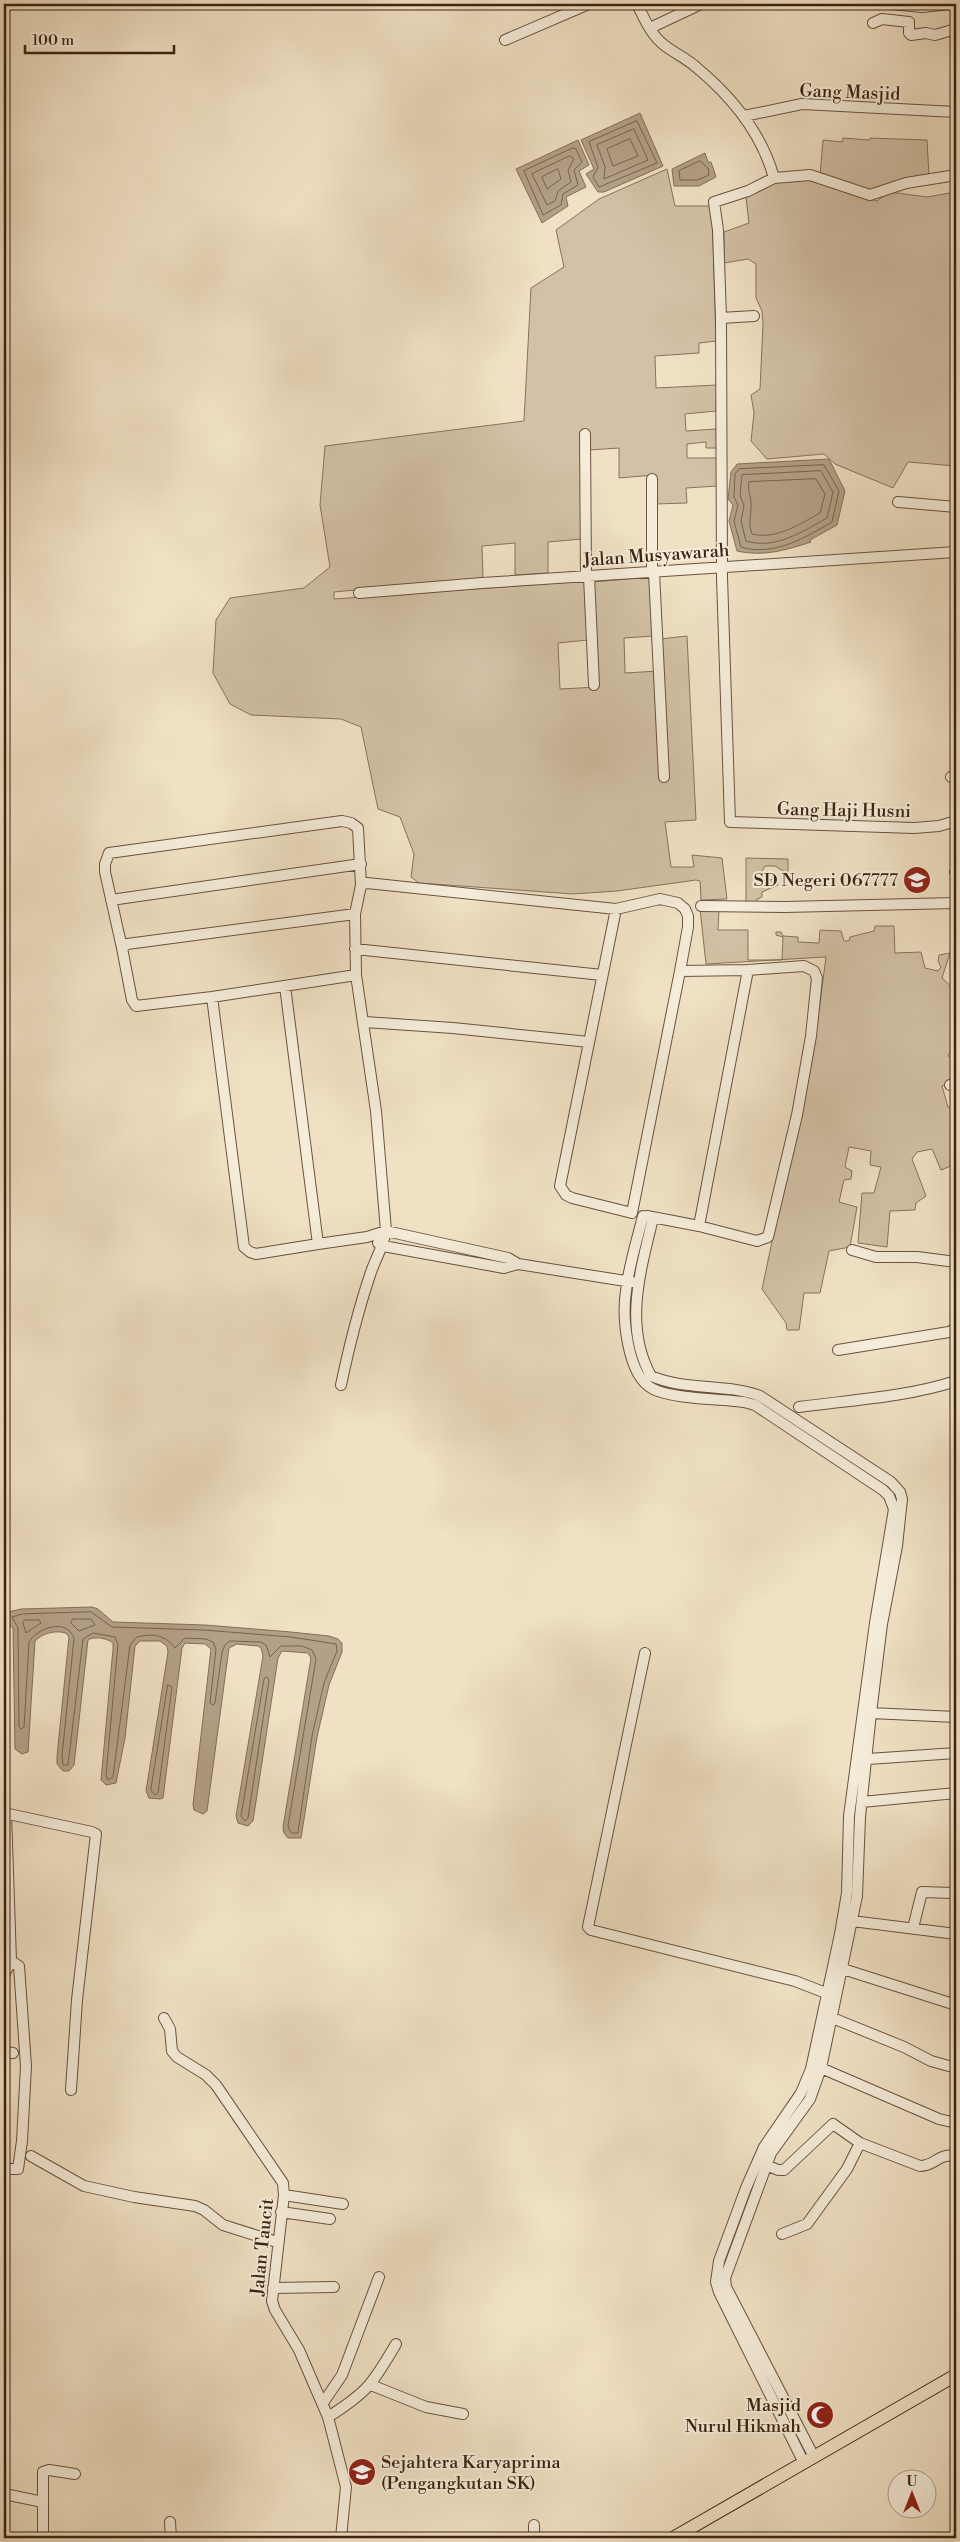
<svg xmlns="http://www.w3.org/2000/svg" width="960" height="2542" viewBox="0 0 960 2542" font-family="'Libre Bodoni',serif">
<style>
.green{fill:#d2c1a6;stroke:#88725c}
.water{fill:#b3a087;stroke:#846e58}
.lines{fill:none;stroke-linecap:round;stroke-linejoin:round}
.shore{stroke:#78624c;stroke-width:1}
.minor-casing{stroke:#6a523e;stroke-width:12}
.major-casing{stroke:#3d2311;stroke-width:14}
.minor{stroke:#f5ecd9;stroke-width:10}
.major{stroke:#f0e1c4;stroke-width:12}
.labels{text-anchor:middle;stroke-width:4;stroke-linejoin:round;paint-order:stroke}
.street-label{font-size:18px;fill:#3d2311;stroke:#f5ecd9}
.poi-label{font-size:18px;fill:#3d2311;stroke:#f5ecd9;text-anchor:end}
</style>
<rect width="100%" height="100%" fill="#f0e1c4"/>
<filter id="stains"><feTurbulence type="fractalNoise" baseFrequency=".004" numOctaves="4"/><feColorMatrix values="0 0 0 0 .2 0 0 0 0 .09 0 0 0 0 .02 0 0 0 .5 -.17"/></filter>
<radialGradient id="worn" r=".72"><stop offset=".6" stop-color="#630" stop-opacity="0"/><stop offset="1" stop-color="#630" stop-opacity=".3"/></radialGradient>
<path class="green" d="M843 138 869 140 870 138 927 140 929 176 875 191 820 176 823 140 842 142Z
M667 169 675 206H712L716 341 699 343V353L655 356 656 388 717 385 716 411 685 414 686 431 716 429 717 448H706V442L687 444V458H717L718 486 686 488 687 503 655 504 654 475 619 478V448L589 450 582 539 548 542V573L515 575V543L482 546 483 578 334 592V599L586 581 588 640 558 643 560 689 598 687 592 582 651 577 654 636 624 638 625 673 658 671 660 781 667 780 660 639 687 636 696 820 665 822 671 867H694L692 855 722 858 727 899 701 900 700 881 696 880 617 891 573 894 419 883 411 877 414 854 400 817 378 809 361 727 341 719 251 715 230 704 213 673 216 620 230 598 304 588 330 567 320 505 325 446 524 421 531 288 564 267 556 230 599 199Z
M811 178 877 201 889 192 927 197 956 192V250L954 252 956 257V466L908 462 893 488 835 464 824 454 767 459 751 441 754 413 751 395 760 389 763 324 762 311 756 298V264L748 259 724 263V232L749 223 746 197 776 181Z
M746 858 788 859V874L775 866H765L759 877 760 883 773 879 777 881 778 885 762 892V897L756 900 755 904 746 905Z
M700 909 719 910 718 930H748V960H782L783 937 776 935V932H781L783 936 798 937V942L819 943 820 930 841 931 844 941H849L850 937 874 931 875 926H894L895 953 921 952 925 968 938 971 941 967 938 961 939 955 950 953 942 978 956 991V1043H954L948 1056 956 1062V1081L942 1086 948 1107 956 1109V1164L941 1170 932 1149 917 1152 912 1159 926 1196 916 1203 915 1210 890 1211 887 1247 858 1243 862 1193H874L881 1167 870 1165 871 1151 849 1147 845 1167 852 1171 851 1179 844 1180 839 1202 857 1207 850 1247 829 1251 820 1293H804L799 1330H787L786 1323 762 1289 816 1033 826 957 706 964Z"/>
<path class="water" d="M640 113 663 166 604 192H598L586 174 594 169 581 140Z
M578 140 589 165 579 171 586 187 566 197 568 206 542 223 516 169Z
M705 153 708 162H711L716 177 699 186H674L672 169Z
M829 459 845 491 837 525 810 540 811 542C786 550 764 557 737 551L729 521 733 505 728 499 731 472 737 464Z
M92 1607 98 1609 113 1622 205 1625 291 1632 329 1636 338 1639 342 1643V1652L329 1685 317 1737 301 1838H288L284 1833 283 1827 311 1658 308 1653 282 1651 278 1658 253 1821 248 1826 238 1823 236 1816 263 1656 261 1648 258 1646 237 1644 229 1648 207 1811 203 1814 194 1810 193 1805 211 1649 205 1644 185 1643 182 1648 163 1798 160 1799 149 1798 146 1791 168 1652 167 1646 160 1641H140L135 1646 125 1738 116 1783 106 1785 101 1780 113 1649V1643C107 1638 94 1636 88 1640L74 1765 69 1771H63L57 1764V1756L69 1637 66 1633C55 1630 43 1633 35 1641L28 1752 22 1754 15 1749 13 1628 8 1624H4V1613L21 1609Z"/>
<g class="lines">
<path class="shore" d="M637 121 657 163 599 187 593 177 598 167 589 142Z
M634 129 648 160 604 179 605 167 597 145Z
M630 139 638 156 613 166 607 149Z
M573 148 576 149 582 162 574 170 578 185 563 194 561 205 543 215 524 171Z
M570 156 574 159 568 170 571 182 558 191 555 201 547 205 532 174Z
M700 161 708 168 709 175 698 180H680L679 171Z
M558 169 561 179 547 189 542 177Z
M824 465 839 491 832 522C806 537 774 557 741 547L734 521 738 505 734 497 735 474 739 469Z
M821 471 833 492 827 518C804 531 775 550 746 541L741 521 744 506 740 495 742 475Z
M816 479 825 494 820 513C800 524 776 540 752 534 748 523 751 517 751 506 752 497 747 492 749 482Z
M91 1612 112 1627 204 1630 291 1637 336 1644 337 1651 324 1683 312 1736 298 1833H291L288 1826 316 1659 312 1650 302 1646H281L270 1657 266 1645 261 1642 230 1641 225 1645 222 1652 215 1703 213 1705 210 1703 216 1649 213 1642 206 1639 185 1638 175 1648C165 1635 154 1633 137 1637L130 1645 113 1777 108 1780 106 1775 118 1644 115 1637 93 1633 83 1639 68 1765H63L62 1756 74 1638C67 1618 38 1627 29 1642L24 1727 21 1729 19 1727 18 1628 12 1617 22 1614Z
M73 1619H91L95 1625 79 1631 71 1623Z
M25 1620H39L41 1623 26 1633 23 1623Z
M267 1677 269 1680 248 1818 245 1821 241 1816 264 1679Z
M168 1685 172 1687 158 1793 155 1795 151 1790Z"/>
<g class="minor-casing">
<path id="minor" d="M637 4C644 18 651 35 664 45 674 53 686 58 696 67 731 96 762 134 774 178
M892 4 922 7 951 4
M873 23 882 19 909 22V33L911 35 926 33 935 35 956 29
M650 28 701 4
M505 40 589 4
M744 116 802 104 956 112
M956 175 906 183 870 195 810 175 774 178 748 191 714 202 718 230 721 318 722 577 730 822 914 828 939 826 956 821
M721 318 754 316
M585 434 586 576
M652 479V572
M898 502 956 507
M654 572 664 777
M589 576 594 685
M359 593 482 583 956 552
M951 777 956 778
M955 872H956
M111 900 361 864
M701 906 785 907 956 903
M355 914 127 944 122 948 132 1000 136 1006 212 997 356 975
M122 948 105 872V864L109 853 342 821 351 823 358 828 361 885
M355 949 602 975
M680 971 748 970 804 966 814 971 817 978 811 1036 797 1115 768 1237 757 1241 699 1226
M285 986 318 1244 367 1237 386 1231 508 1258 518 1264 632 1282
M212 997 244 1247 250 1252 256 1254 318 1244
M365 1022 453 1028 589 1042
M950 1085 956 1083
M643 1216C637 1240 629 1265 626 1291 622 1317 627 1376 653 1389 673 1399 721 1399 744 1402L755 1405 883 1490 889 1496 894 1509 875 1623 849 1816 847 1893 840 1934 811 2069 801 2093 764 2147 746 2188 719 2261 716 2282 719 2292 804 2463
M647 1216 699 1226 748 970
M653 1218C641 1269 623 1326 651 1376 686 1391 725 1383 760 1396L891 1482 900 1492 902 1499 897 1546 882 1624 871 1713 860 1817 857 1896 821 2068 810 2099 771 2153 725 2278 726 2287 814 2457
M378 1243 383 1246 504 1268 518 1264
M852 1250 876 1257H917L956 1262
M838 1350 949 1332 956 1328
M341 1385C349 1347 358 1311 370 1275 375 1259 383 1248 386 1231L376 1111 356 975 355 914 361 885 367 883 616 909 660 899 678 903 685 909 688 916V927L680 971 632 1213 572 1198 566 1195 560 1186 616 909
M799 1407C851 1400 907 1397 956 1381
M645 1653 588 1927 591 1930 795 1981 831 1995
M871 1713 956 1717
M868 1759 956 1753
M862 1802 956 1793
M4 1813 92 1832 96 1834 77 2000 71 2090
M852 1921 956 1934
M913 1928 922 1892 953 1893 956 1888
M843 1969 956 2005
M4 1975 11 1961 6 1814
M830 2017 904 2047 931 2061 956 2068
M164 2018 170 2029 172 2051 177 2057 206 2075 216 2085 283 2183 284 2195 272 2301 275 2310 299 2350 328 2417 346 2487 341 2538
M4 2052 13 2053
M821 2068 939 2119 956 2123
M31 2156 84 2186 134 2197 195 2206 204 2210 223 2225 277 2242
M766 2165 778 2170H784L833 2124 860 2143 920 2166C935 2166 938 2153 956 2156
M4 2169H18L22 2141 26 2066 19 1966 11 1961
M284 2195 343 2204
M281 2212 330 2219
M782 2234 807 2224 847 2169 860 2143
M273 2288 334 2287
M371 2385 426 2407 463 2414
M323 2403 342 2375 379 2277
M328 2417C368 2392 373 2383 396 2344
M4 2494 43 2502V2538
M43 2502V2472L49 2470 75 2474
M170 2522 171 2538
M534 2538V2525"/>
</g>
<g class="major-casing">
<path id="major" d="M673 2538 956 2375"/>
</g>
<use href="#minor" class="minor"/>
<use href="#major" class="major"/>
</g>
<defs>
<g id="school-disc" transform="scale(1.4375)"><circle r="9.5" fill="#8f2418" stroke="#f5ecd9"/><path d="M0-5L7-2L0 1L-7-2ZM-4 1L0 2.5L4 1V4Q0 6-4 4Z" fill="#fff"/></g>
<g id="mosque-disc" transform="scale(1.4375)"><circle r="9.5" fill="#8f2418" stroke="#f5ecd9"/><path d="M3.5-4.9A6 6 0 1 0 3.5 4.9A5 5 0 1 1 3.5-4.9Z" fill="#fff"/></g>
</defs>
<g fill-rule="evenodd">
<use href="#school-disc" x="917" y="880"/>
<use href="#mosque-disc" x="820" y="2415"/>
<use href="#school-disc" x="362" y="2472"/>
</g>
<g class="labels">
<g class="street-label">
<text transform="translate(850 92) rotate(2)" y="6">Gang Masjid</text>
<text transform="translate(656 555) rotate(-4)" y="6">Jalan Musyawarah</text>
<text transform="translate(844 810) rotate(1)" y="6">Gang Haji Husni</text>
<text transform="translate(262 2247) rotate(-84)" y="6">Jalan Taucit</text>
</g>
<g class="poi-label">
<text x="898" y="886">SD Negeri 067777</text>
<text x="801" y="2411">Masjid<tspan x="801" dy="21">Nurul Hikmah</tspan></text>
<text x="381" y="2468" text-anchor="start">Sejahtera Karyaprima<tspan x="381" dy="21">(Pengangkutan SK)</tspan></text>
</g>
</g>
<rect width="960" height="2542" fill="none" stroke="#f0e1c4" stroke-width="20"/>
<rect x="5" y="5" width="950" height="2532" fill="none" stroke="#3d2311" stroke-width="2.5"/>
<rect x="10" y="10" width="940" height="2522" fill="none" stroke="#3d2311"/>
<g transform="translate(912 2494)"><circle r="24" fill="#f5ecd9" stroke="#ab9c89"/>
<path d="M0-4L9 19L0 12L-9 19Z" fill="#8f2418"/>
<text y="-8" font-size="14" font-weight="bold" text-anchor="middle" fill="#3d2311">U</text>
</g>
<path d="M25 45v8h149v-8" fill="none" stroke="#3d2311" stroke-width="2.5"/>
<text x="32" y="45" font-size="15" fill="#3d2311" stroke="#f5ecd9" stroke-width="4" paint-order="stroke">100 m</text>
<rect width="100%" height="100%" filter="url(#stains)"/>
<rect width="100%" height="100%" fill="url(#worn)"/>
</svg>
